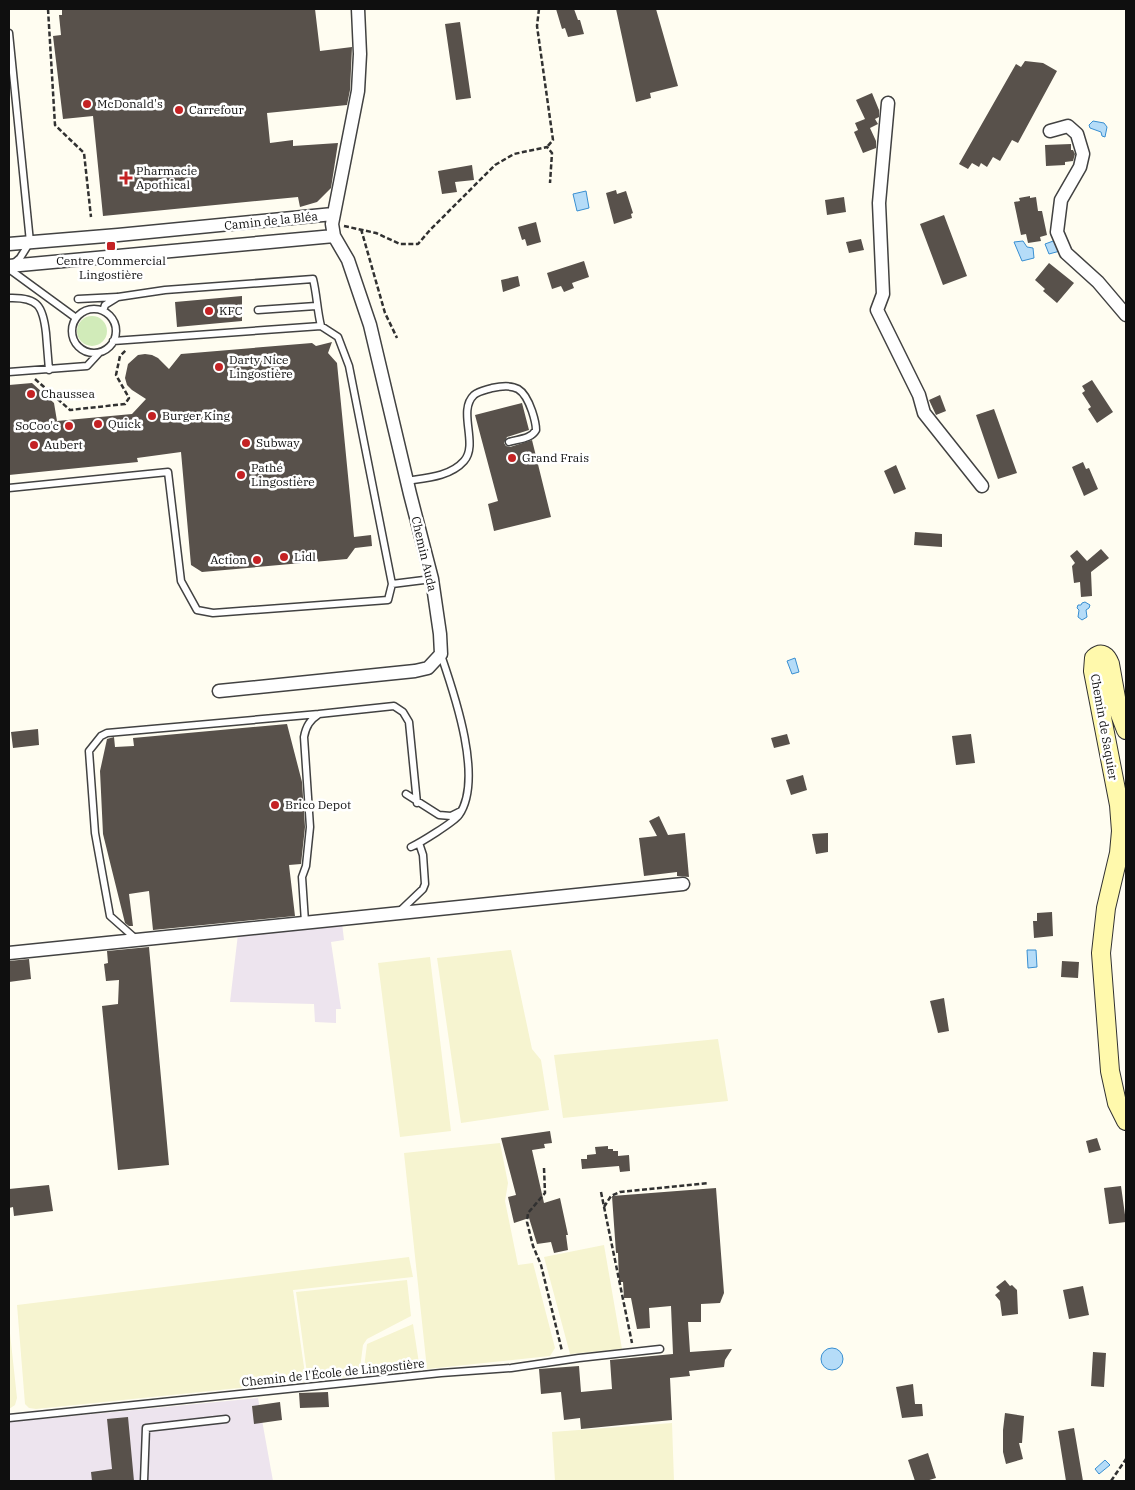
<svg xmlns="http://www.w3.org/2000/svg" width="1135" height="1490" viewBox="0 0 1135 1490" font-family="'IBM Plex Serif',serif">
<style>
.industrial{fill:#ede4ee}
.farmland{fill:#f6f4d0}
.green{fill:#d1ebb9}
.water{fill:#b5dcf8;stroke:#398fd1}
.building{fill:#58514b}
.lines{fill:none;stroke-linecap:round;stroke-linejoin:round}
.lane-casing{stroke:#424242;stroke-width:9}
.street-casing{stroke:#424242;stroke-width:15}
.secondary-casing{stroke:#313131;stroke-width:20}
.path{stroke:#313131;stroke-width:2.5;stroke-dasharray:5 2.5;stroke-linecap:butt}
.lane{stroke:#fff;stroke-width:6}
.street{stroke:#fff;stroke-width:12}
.secondary{stroke:#fff9ac;stroke-width:18}
.poi-dot{fill:#c42224;stroke:#fff;stroke-width:2}
.labels{text-anchor:middle;stroke-width:5;stroke-linejoin:round;paint-order:stroke}
.poi-label{font-size:12px;fill:#0f0f0f;stroke:#fff;text-anchor:start}
.street-label{font-size:12px;fill:#0f0f0f;stroke:#fff}
</style>
<rect width="100%" height="100%" fill="#fffdf1"/>
<path class="industrial" d="M342 923 344 940 331 942 341 1009H336V1023L315 1022 314 1004 230 1002 238 934Z
M258 1398 273 1481H9V1422Z"/>
<path class="farmland" d="M511 950 532 1049 541 1060 549 1110 461 1123 437 958Z
M430 957 451 1131 400 1137 378 963Z
M718 1039 728 1101 563 1118 554 1055Z
M500 1143 508 1183 505 1201 518 1265 533 1263 555 1348 550 1356 427 1369 404 1153Z
M604 1245 622 1349 570 1354 544 1257Z
M409 1257 413 1277 293 1290 306 1381 36 1409 29 1408 25 1404 17 1305Z
M407 1280 411 1316 367 1339 363 1345 359 1376 308 1381 296 1292Z
M9 1324 17 1398 15 1405 9 1409Z
M413 1324 420 1370 363 1376 367 1344Z
M672 1423 674 1481H555L552 1432Z"/>
<path class="green" d="M77 331a15 15 0 1 1 30 0a15 15 0 1 1-30 0Z"/>
<path class="water" d="M1093 121 1104 123 1107 127 1105 137 1102 136 1101 132 1090 128 1089 125Z
M586 191 589 208 577 211 573 194Z
M1056 240 1060 251 1049 254 1045 244Z
M1023 241 1027 247 1033 248 1034 258 1022 261 1014 242Z
M1085 602 1090 605 1089 608 1086 610 1087 617 1082 620 1078 617 1079 610 1077 608 1078 605H1081L1082 603Z
M795 658 799 672 792 674 787 661Z
M1027 950H1036L1037 967 1028 968Z
M821 1359a11 11 0 1 1 22 0a11 11 0 1 1-22 0Z
M1105 1460 1110 1465 1099 1474 1095 1469Z"/>
<path class="building" d="M62 9H315L320 51 352 47 350 90 347 105 267 113 270 143 293 140V146L338 143 331 188 317 202 300 207 298 197 103 216 93 116 63 119 53 36 61 35 59 15H62Z
M556 9H574L578 20H580L584 34 568 37 565 28 562 29Z
M616 9H656L678 86 650 93 651 98 636 102Z
M460 22 471 98 456 100 445 24Z
M1025 61 1043 63 1057 71 1018 143 1012 140 1000 161 993 157 987 167 981 163 979 167 972 163 968 169 959 164 1016 64 1021 67Z
M872 93 879 110V117L875 119 878 124 870 128 876 141V148L863 153 854 132 858 130 855 123 865 119 856 100Z
M1071 144V150H1073L1075 154 1073 161 1065 162V165L1046 166 1045 145Z
M472 165 474 180 455 182 457 192 442 194 438 171Z
M616 190 617 194 626 191 633 213 631 214 632 218 614 224 606 193Z
M1030 196V198L1036 197 1038 211H1042L1047 235 1040 237 1041 241 1028 243 1026 234 1021 235 1014 202 1020 201 1019 198Z
M844 197 846 212 827 215 825 200Z
M944 215 967 276 943 285 920 224Z
M536 222 541 242 527 246 525 239 522 240 518 227Z
M861 239 864 250 849 253 846 242Z
M584 261 589 277 572 283 574 288 564 292 561 286 552 289 547 273Z
M1049 263 1074 283 1057 303 1043 291 1045 289 1035 280Z
M518 276 520 286 503 292 501 280Z
M242 296V321L177 327 175 302Z
M332 342 328 353 337 363 354 537 371 535 372 546 355 548 347 559 202 572 191 565 181 452 137 458 138 462 9 475V385L32 383 54 403 57 421 132 414 146 399 132 390 127 385 125 378 128 364 138 355 145 354 152 355 158 358 169 369 181 354 312 343 316 346Z
M1092 380 1113 412 1097 423 1088 409 1091 407 1082 393 1085 391 1082 386Z
M940 395 946 411 936 415 929 400Z
M522 403 529 430 507 437 504 443 506 446 510 447 532 440 551 517 494 531 488 504 498 501 475 415Z
M994 409 1017 473 998 479 976 415Z
M1083 462 1086 469 1089 468 1098 489 1084 496 1072 467Z
M896 465 906 489 894 494 884 471Z
M915 532 942 534V547L914 545Z
M1101 549 1109 558 1091 572 1092 596 1081 597 1080 582 1074 583 1072 566 1075 563 1070 556 1077 550 1087 561Z
M287 724 302 782 305 827 301 864 289 865 295 916 153 930 149 891 129 894 133 926H129L125 923 103 834 100 771 107 739 114 737 115 747 134 746 133 738Z
M38 729 39 745 13 748 11 732Z
M787 734 790 744 774 748 771 738Z
M971 734 975 763 956 765 952 736Z
M803 775 807 790 791 795 786 780Z
M659 816 668 835 685 833 689 877 677 876V872L644 876 639 838 657 836 649 821Z
M828 833V852L816 854 812 834Z
M1052 912 1053 936 1034 938 1033 921H1037V913Z
M149 947 169 1165 118 1170 102 1006 118 1004 119 980 106 981 104 964 108 963 107 951Z
M29 959 31 979 9 982V961Z
M1062 961 1079 962 1078 978 1061 977Z
M944 998 949 1031 938 1033 930 1001Z
M550 1131 552 1143 544 1144 545 1148 532 1150 544 1203 560 1198 568 1235H566L568 1250 554 1253 551 1242 537 1244 529 1218 514 1223 508 1197 516 1195 501 1138Z
M1097 1138 1101 1150 1089 1153 1086 1141Z
M608 1146V1149H613V1151H618V1156L629 1155 630 1171 620 1172 619 1166 582 1169 581 1159H587V1155L596 1154 595 1147Z
M49 1185 53 1211 14 1216 13 1207 9 1208V1189Z
M1121 1186 1126 1222 1109 1224 1104 1188Z
M716 1188 724 1293 720 1303 701 1304V1322H688L690 1352 732 1349 725 1360 724 1367 689 1371 690 1376 670 1378 672 1420 581 1429 580 1418 564 1420 561 1392 541 1394 539 1369 579 1366 581 1392 612 1389 610 1360 673 1354 671 1306 649 1308 650 1328 637 1329 631 1298H624L623 1282H619L618 1253H616L612 1196Z
M1005 1280 1010 1286 1012 1285 1017 1290 1018 1314 1002 1316 1000 1301 995 1295 1000 1291 996 1287Z
M1083 1286 1089 1315 1069 1319 1063 1290Z
M1093 1352 1106 1353 1104 1387 1091 1386Z
M913 1384 915 1404H922L923 1416 902 1418 896 1387Z
M328 1392 329 1407 300 1408 299 1393Z
M280 1402 282 1420 254 1424 252 1406Z
M1005 1413 1024 1416 1022 1443H1019L1023 1459 1006 1464 1003 1452V1430Z
M128 1417 134 1481H92L91 1472 112 1469 107 1419Z
M1074 1428 1083 1481H1066L1058 1431Z
M928 1453 936 1478 926 1481H915L908 1460Z"/>
<g class="lines">
<g class="lane-casing">
<path id="lane" d="M9 33 30 242 20 258 13 264
M9 269 76 318
M9 298C38 297 43 306 46 333 47 345 48 358 49 370
M78 299 117 297
M72 331a22 22 0 1 1 44 0a22 22 0 1 1-44 0Z
M258 310 316 306
M103 311 105 305 118 297 165 290 313 279C317 295 317 310 321 326
M9 372 87 366 99 353
M406 481C425 478 450 477 464 461 479 444 457 411 474 395 479 391 486 390 492 388 516 383 524 388 532 411 534 417 536 423 536 430 531 439 519 439 509 442
M9 488 168 472 181 581 197 610 213 613 388 600 392 584 349 366 338 337 321 326 113 341
M392 584 432 579
M406 794 439 815 451 816 461 811
M411 847C420 843 454 822 459 815 484 779 454 693 441 655
M400 911 423 889 425 884 423 855 419 843
M305 922 302 877 306 866 310 827 304 737C306 726 310 720 319 714L394 706 403 712 409 722 417 803
M136 939 110 916 95 833 89 751 101 736 107 733 319 714
M9 1418 441 1373 511 1368 579 1358 660 1349
M144 1481 146 1428 226 1419"/>
</g>
<g class="street-casing">
<path id="street" d="M888 103 879 203 883 294 877 310 919 395 924 413 982 486
M1050 131 1068 126 1077 134 1083 154 1080 167 1061 200 1057 232 1066 253 1098 282 1126 315
M9 244 118 235 333 214
M9 266 334 236
M219 691 415 671 428 668 441 654 440 634 432 579 410 494 370 325 348 260 334 236 332 224 358 91 360 54 358 9
M9 953 683 884"/>
</g>
<g class="secondary-casing">
<path id="secondary" d="M1126 730 1118 709 1110 664C1107 656 1102 651 1094 658L1093 671 1119 805 1121 831 1119 853 1106 908 1101 953 1110 1071 1117 1103 1126 1121"/>
</g>
<path class="path" d="M48 9 55 125 84 153 91 217
M539 9 537 26 553 140 547 147
M344 226 376 233 400 244H418L430 230 495 165 514 154 547 147 552 153 550 183
M361 229 385 313 397 338
M35 379 70 410 125 404 129 398 116 375 120 356 126 350
M544 1168 545 1193 528 1213 527 1222 533 1246 541 1265 562 1351
M601 1192 632 1343
M604 1207 611 1196 620 1192 708 1183
M1111 1481 1126 1459"/>
<use href="#lane" class="lane"/>
<use href="#street" class="street"/>
<use href="#secondary" class="secondary"/>
</g>
<g class="poi-dot">
<circle cx="87" cy="104" r="5"/>
<circle cx="179" cy="110" r="5"/>
<path d="M123.5 170.5h5v5h5v5h-5v5h-5v-5h-5v-5h5z"/>
<rect x="106" y="241" width="10" height="10" rx="2.5"/>
<circle cx="209" cy="311" r="5"/>
<circle cx="219" cy="367" r="5"/>
<circle cx="31" cy="394" r="5"/>
<circle cx="152" cy="416" r="5"/>
<circle cx="98" cy="424" r="5"/>
<circle cx="69" cy="426" r="5"/>
<circle cx="246" cy="443" r="5"/>
<circle cx="34" cy="445" r="5"/>
<circle cx="512" cy="458" r="5"/>
<circle cx="241" cy="475" r="5"/>
<circle cx="284" cy="557" r="5"/>
<circle cx="257" cy="560" r="5"/>
<circle cx="275" cy="805" r="5"/>
</g>
<g class="labels">
<g class="poi-label">
<text x="97" y="108">McDonald's</text>
<text x="189" y="114">Carrefour</text>
<text x="136" y="175">Pharmacie<tspan x="136" dy="14">Apothical</tspan></text>
<text x="111" y="265" text-anchor="middle">Centre Commercial<tspan x="111" dy="14">Lingostière</tspan></text>
<text x="219" y="315">KFC</text>
<text x="229" y="364">Darty Nice<tspan x="229" dy="14">Lingostière</tspan></text>
<text x="41" y="398">Chaussea</text>
<text x="162" y="420">Burger King</text>
<text x="108" y="428">Quick</text>
<text x="59" y="430" text-anchor="end">SoCoo'c</text>
<text x="256" y="447">Subway</text>
<text x="44" y="449">Aubert</text>
<text x="522" y="462">Grand Frais</text>
<text x="251" y="472">Pathé<tspan x="251" dy="14">Lingostière</tspan></text>
<text x="294" y="561">Lidl</text>
<text x="247" y="564" text-anchor="end">Action</text>
<text x="285" y="809">Brico Depot</text>
</g>
<g class="street-label">
<text transform="translate(271 221) rotate(-6)" y="4">Camin de la Bléa</text>
<text transform="translate(424 554) rotate(77)" y="4">Chemin Auda</text>
<text transform="translate(1104 727) rotate(80)" y="4">Chemin de Saquier</text>
<text transform="translate(333 1373) rotate(-6)" y="4">Chemin de l'École de Lingostière</text>
</g>
</g>
<rect width="1135" height="1490" fill="none" stroke="#0f0f0f" stroke-width="20"/>
</svg>
